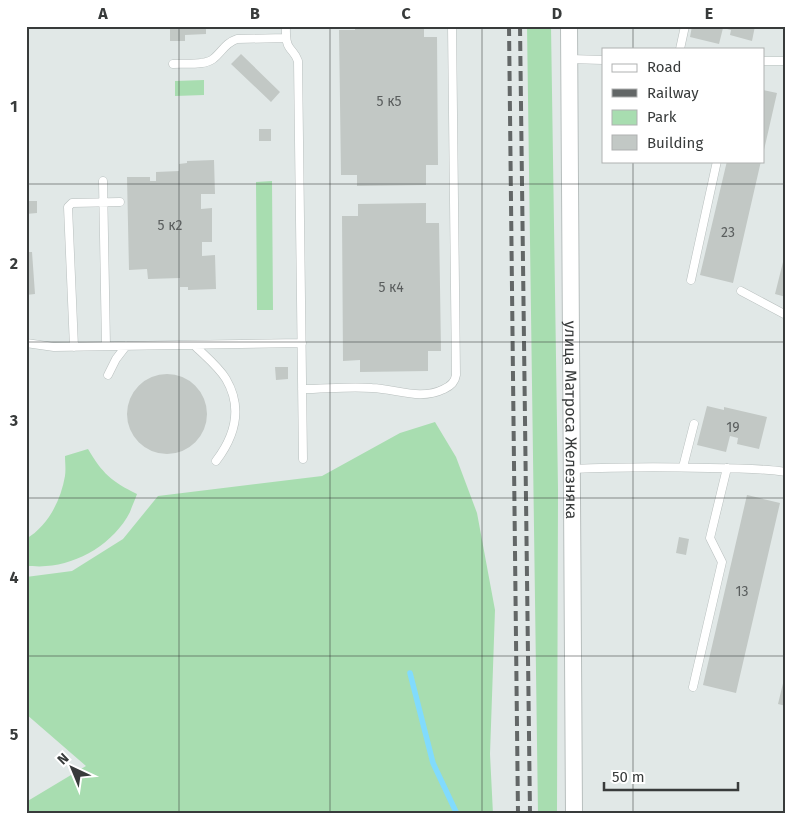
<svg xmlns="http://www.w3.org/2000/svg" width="812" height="840" viewBox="0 0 812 840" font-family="'Fira Sans',sans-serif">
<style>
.green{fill:#a8ddb0}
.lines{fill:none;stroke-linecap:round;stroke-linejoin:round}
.stream{stroke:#81dbfd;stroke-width:5.5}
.building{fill:#c2c8c5}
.lane-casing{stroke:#b8bfbe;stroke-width:9}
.street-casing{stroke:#b8bfbe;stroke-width:18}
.lane{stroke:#fff;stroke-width:8}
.street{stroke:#fff;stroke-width:16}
.rail{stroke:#636767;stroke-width:4;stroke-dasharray:10 5;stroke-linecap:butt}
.grid{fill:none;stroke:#383b3b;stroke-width:1;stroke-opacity:0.55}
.labels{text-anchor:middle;stroke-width:4.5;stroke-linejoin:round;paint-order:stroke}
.number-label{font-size:14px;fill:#5a5e5e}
.street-label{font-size:16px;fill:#383b3b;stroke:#fff}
.neatline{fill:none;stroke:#383b3b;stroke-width:2}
.grid-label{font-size:16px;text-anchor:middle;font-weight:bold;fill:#383b3b}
</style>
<rect width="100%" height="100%" fill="#e1e8e7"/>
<path class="green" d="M527 26H551L558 490 557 814H538Z
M204 80V95L175 96V81Z
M272 181 273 310H257L256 182Z
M435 422 456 457 477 513 495 610 490 754 493 814H26V802L86 766 26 714V577L72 571 123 539 158 496 322 476 400 433Z
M88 449C102 473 112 482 137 494 135 500 132 506 130 512 114 543 79 564 46 566 39 567 33 566 26 566V539C48 526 61 500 65 476 66 469 65 462 65 456Z"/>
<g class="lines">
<path class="stream" d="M410 673 433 763 457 814"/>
</g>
<path class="building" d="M170 26H203V29H206V34L185 35V41H170Z
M355 26H424V37H437L438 165H426V185L357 186V175H341L339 30H355Z
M692 26H755L752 41 730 35 731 30 723 28 719 44 690 37Z
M241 54 280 92 271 102 231 64Z
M763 90 777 93 764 150H763Z
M259 129H271V141H259Z
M214 160 215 194H201V209L212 208V242H202V256L215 255 216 289 188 290V287H180V278L148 279 147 269 129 270 127 177H150V181H156V172L179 171V164L187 163V161Z
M727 161H761L733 283 700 275Z
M26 201H37V213L26 214Z
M426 203V223H439L441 351H428V371L360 372V360L343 361 342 216H358V204Z
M26 252H32L35 294 26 295Z
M783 262H786V297L775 294Z
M275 367H288V379L276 380Z
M127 414a40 40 0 1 1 80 0a40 40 0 1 1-80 0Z
M707 406 724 410V407L767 417 759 449 737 444 738 438 730 436 726 452 697 445Z
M747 495 780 503 736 693 703 685Z
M679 537 689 539 686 555 676 553Z
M785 675H786V706L778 704Z"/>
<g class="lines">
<g class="lane-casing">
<path id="lane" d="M286 26C286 33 285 41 289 47 293 53 295 53 298 61L303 459
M680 49 685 26
M570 59 603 60
M763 61H786
M173 64C184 63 204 66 213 59 222 52 225 43 237 39L286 38
M103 181 106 346
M691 280 717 161
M741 291 786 315
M26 343 54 347 302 343
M194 345C204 355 218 366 226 379 243 408 235 436 216 461
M74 347 68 207 72 203 120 202
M108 375 116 359 126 346
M302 389C325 389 350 386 372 388 397 389 420 401 444 389 451 386 455 382 456 375L452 26
M683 467 694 424
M572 469C618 467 663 467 709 468 735 468 760 468 786 472
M693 687 722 562 710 538 727 468"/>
</g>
<g class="street-casing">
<g id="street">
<path id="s1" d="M569 26 574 814"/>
</g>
</g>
<use href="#lane" class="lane"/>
<use href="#street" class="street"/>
<path class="rail" d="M509 26 518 814
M520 26 530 814"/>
</g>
<path class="grid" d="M179 26V814M330 26V814M482 26V814M633 26V49M633 161V814M26 184H786M26 342H786M26 498H786M26 656H786"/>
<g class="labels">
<g class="number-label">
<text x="389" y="106">5 к5</text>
<text x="170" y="230">5 к2</text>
<text x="728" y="237">23</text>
<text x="391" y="292">5 к4</text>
<text x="733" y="432">19</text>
<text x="742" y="596">13</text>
</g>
<g class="street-label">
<text dy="6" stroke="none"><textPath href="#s1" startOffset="394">улица Матроса Железняка</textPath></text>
</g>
</g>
<rect width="812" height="840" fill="none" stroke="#ffffff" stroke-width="55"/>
<rect x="602" y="48" width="162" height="115" fill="#ffffff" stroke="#afb1b1"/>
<rect x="612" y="64" width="25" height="8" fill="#ffffff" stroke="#afb1b1"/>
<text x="647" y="72" font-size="15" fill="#383b3b">Road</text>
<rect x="612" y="89" width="25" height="8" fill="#636767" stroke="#afb1b1"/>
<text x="647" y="98" font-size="15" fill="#383b3b">Railway</text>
<rect x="612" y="110" width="25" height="15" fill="#a8ddb0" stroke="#afb1b1"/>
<text x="647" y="122" font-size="15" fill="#383b3b">Park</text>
<rect x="612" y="135" width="25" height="15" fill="#c2c8c5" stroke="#afb1b1"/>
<text x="647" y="148" font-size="15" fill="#383b3b">Building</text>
<g transform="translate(72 768) rotate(316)" stroke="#ffffff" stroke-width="4" paint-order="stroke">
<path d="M0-4L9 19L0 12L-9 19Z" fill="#383b3b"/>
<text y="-8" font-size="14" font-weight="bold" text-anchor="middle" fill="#383b3b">N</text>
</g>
<path d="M604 782v8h134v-8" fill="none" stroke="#383b3b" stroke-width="2.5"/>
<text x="612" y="782" font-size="15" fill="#383b3b" stroke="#ffffff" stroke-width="4" paint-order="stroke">50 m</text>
<rect x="28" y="28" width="756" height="784" class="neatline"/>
<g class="grid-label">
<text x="103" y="19">A</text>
<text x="255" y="19">B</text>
<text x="406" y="19">C</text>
<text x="557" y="19">D</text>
<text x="709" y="19">E</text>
<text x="14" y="112">1</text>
<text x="14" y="269">2</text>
<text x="14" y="426">3</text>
<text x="14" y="583">4</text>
<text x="14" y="740">5</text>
</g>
</svg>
